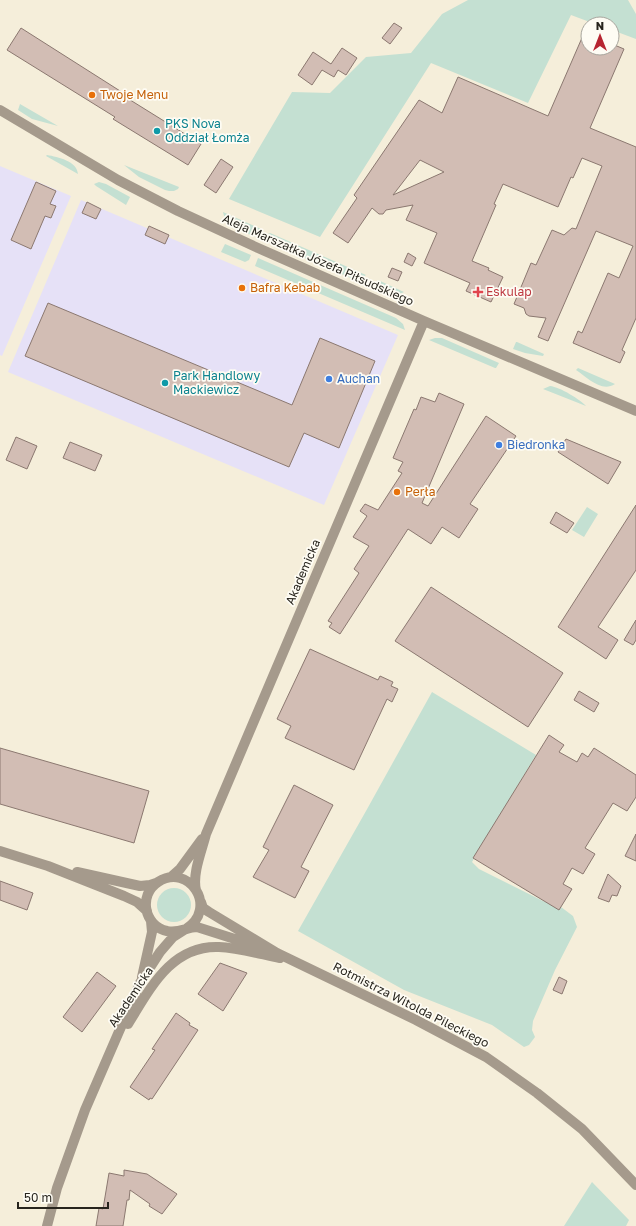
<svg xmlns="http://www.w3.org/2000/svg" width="636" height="1226" viewBox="0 0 636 1226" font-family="'Golos Text',sans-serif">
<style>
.commercial{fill:#e6e1f7}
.green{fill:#c4e0d2}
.building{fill:#d2bdb4;stroke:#8b7870;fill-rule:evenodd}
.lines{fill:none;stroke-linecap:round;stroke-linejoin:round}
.minor{stroke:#a59a8c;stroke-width:10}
.food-dot{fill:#e8710a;stroke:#fefcf4;stroke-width:1.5}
.culture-dot{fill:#0f9aa8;stroke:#fefcf4;stroke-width:1.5}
.health-dot{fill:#e0444e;stroke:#fefcf4;stroke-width:1.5}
.shop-dot{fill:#3f7fe0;stroke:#fefcf4;stroke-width:1.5}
.labels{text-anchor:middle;stroke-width:3.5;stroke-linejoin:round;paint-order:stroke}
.food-label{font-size:12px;fill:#c56008;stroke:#fefcf4;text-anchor:start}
.culture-label{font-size:12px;fill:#0d838f;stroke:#fefcf4;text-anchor:start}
.street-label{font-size:12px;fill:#27241d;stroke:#fefcf4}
.health-label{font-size:12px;fill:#be3a42;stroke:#fefcf4;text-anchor:start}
.shop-label{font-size:12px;fill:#366cbe;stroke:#fefcf4;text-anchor:start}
</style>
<rect width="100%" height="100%" fill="#f5eeda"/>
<path class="commercial" d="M0 166 71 196 2 356 0 355Z
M81 200 398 335 324 505 8 372Z"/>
<path class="green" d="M468 0H628L636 14V39L612 30V24H595L571 15 528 103 431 63 320 237 229 199 292 92 330 93 366 57 411 53 442 14Z
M20 104 58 126 32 119 18 110Z
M47 155C58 157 77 161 78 174L46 156Z
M124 165 179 187 178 189 174 191H169L165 190 139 177Z
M99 182 106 184 130 197 126 205 96 186 94 184Z
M223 212 261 229V232L259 238C245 232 226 229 223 212Z
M270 233 366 275 360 279H353L265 241 268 234Z
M225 244 251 255 249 260 245 262 221 252Z
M258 258 396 318 403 324 405 330 255 266Z
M378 280 404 292C394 298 376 295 378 280Z
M435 338H442L499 363 496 368H495L429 340Z
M516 342H517L544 354 543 356 525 353 513 349Z
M578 368 615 384C601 393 587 377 576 370Z
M550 386C560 387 581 400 586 406L543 389Z
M587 507 598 514 584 537 572 530Z
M432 692 536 755 472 862 479 869 543 901 561 907 573 916 577 927 555 970 533 1021 532 1030 535 1037 529 1045 524 1047 492 1025 404 990 298 931 366 811Z
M157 905a17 17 0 1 1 34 0a17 17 0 1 1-34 0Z
M592 1182 629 1220 626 1226H564Z"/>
<path class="building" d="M394 23 402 28 390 44 382 38Z
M588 24V48H612V44L624 49 590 128 636 147V318L622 350 625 352 620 363 573 343 578 331 582 333 608 273 619 278 633 246 596 231 548 341 538 337 546 318 529 316 526 314 524 308 514 304 531 263 536 265 552 230 564 235 572 228 576 229 602 166 582 158 573 178 571 177 558 207 503 184 494 204 496 205 472 261 489 268 488 270 503 277 491 302 466 291 470 283 424 263 437 233 406 220 413 205 386 210 383 214H379L372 208 348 243 333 233 357 198 354 195 419 100 442 113 458 77 548 116ZM420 160 444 172 393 195Z
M21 28 128 96 127 98 201 144 188 165 113 119 115 117 7 50Z
M342 48 357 58 346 75 338 70 334 77 322 70 312 85 298 75 313 52 331 64Z
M221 159 233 167 216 193 204 185Z
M36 182 56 191 50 204 56 206 51 218 45 216 31 249 11 240Z
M87 202 101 209 96 219 82 213Z
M149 226 169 235 165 244 145 235Z
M408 253 416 258 412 266 404 262Z
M392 268 402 272 398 281 388 277Z
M48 303 292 405 320 338 375 361 339 448 304 433 289 467 25 356Z
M439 393 464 404 422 503 428 506 486 416 516 436 470 504 478 509 459 538 442 527 431 544 408 529 340 634 329 627 332 623 328 621 359 573 354 569 369 546 353 537 367 516 360 511 365 504 378 510 402 473 398 471 403 462 393 458 414 409 416 410 421 397 435 402Z
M16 437 37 446 27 469 6 460Z
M566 439 621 462 608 484 558 452Z
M70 442 102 455 95 471 63 458Z
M636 505V570L598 627 618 640 606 659 558 627Z
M556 512 574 523 567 533 550 523Z
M431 587 563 673 528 727 395 641Z
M636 620V640L633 645 624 640Z
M310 649 378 680 380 676 393 682 391 686 398 689 392 702 387 699 354 770 285 738 291 726 277 719Z
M579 691 599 703 594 712 574 700Z
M549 735 564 745 559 752 577 762 582 753 588 757 594 748 636 775V797L627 811 613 803 585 848 595 854 583 874 572 868 563 884 572 889 559 910 473 858Z
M0 748 149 791 134 843 0 804Z
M294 785 333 805 301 867 309 871 295 898 253 877 269 850 263 847Z
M636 834V861L625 856Z
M608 874 621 886 617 896 612 895 609 902 598 898Z
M0 881 33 893 27 910 0 900Z
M220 963 247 973 223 1011 198 994Z
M97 972 116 986 82 1032 63 1017Z
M559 977 567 981 562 994 553 990Z
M176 1013 190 1023 189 1025 198 1030 152 1099 150 1098 149 1100 130 1087 155 1050 152 1049Z
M124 1170 147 1174 177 1194 162 1214 149 1206 150 1204 130 1190 129 1200H127L123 1226H96L99 1208 103 1209 109 1173 124 1176Z"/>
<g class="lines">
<path class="minor" d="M0 110 118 180 178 211 258 248 424 321 636 411
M0 851 48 866 124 896 137 902 147 911
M77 872 140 886 150 885 156 883
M171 877 180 869 202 839
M196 890C192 874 202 850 206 834L424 321
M201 902 203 908 209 912 277 953 416 1020 486 1057 537 1093 582 1129 636 1185
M186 929C219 908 189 862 158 882 138 895 144 926 167 931 178 934 187 927 197 927L260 947
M142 977 152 932 151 921
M128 1024C150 989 171 945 219 947 239 948 260 954 280 958
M47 1226 57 1188 85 1110 140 983 160 952 173 937 184 930"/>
</g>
<g class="food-dot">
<circle cx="92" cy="95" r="4"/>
<circle cx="242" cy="288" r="4"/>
<circle cx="397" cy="492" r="4"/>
</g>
<g class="culture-dot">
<circle cx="157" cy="131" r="4"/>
<circle cx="165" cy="383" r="4"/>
</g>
<path class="health-dot" d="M476 286h4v4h4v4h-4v4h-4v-4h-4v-4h4z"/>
<g class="shop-dot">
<circle cx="329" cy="379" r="4"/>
<circle cx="499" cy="445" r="4"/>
</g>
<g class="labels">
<g class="food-label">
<text x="100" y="99">Twoje Menu</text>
<text x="250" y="292">Bafra Kebab</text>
<text x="405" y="496">Perła</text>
</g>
<g class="culture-label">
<text x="165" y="128">PKS Nova<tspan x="165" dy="14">Oddział Łomża</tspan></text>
<text x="173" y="380">Park Handlowy<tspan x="173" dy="14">Mackiewicz</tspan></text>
</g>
<g class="street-label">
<text transform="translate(318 260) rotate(24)" y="4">Aleja Marszałka Józefa Piłsudskiego</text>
<text transform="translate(303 572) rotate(-67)" y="4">Akademicka</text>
<text transform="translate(131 997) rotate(-56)" y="4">Akademicka</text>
<text transform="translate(411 1005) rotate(27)" y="4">Rotmistrza Witolda Pileckiego</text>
</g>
<g class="health-label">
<text x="486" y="296">Eskulap</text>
</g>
<g class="shop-label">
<text x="337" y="383">Auchan</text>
<text x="507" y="449">Biedronka</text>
</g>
</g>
<g transform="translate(600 36)"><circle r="19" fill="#fefcf4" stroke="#a8a69e"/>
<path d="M0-3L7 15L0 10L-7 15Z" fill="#b62531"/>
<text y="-6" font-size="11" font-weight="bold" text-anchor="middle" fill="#27241d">N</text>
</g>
<path d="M18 1202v6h90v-6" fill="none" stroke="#27241d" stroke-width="2"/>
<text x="24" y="1202" font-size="12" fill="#27241d" stroke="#fefcf4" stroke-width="3" paint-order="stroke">50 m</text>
</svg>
